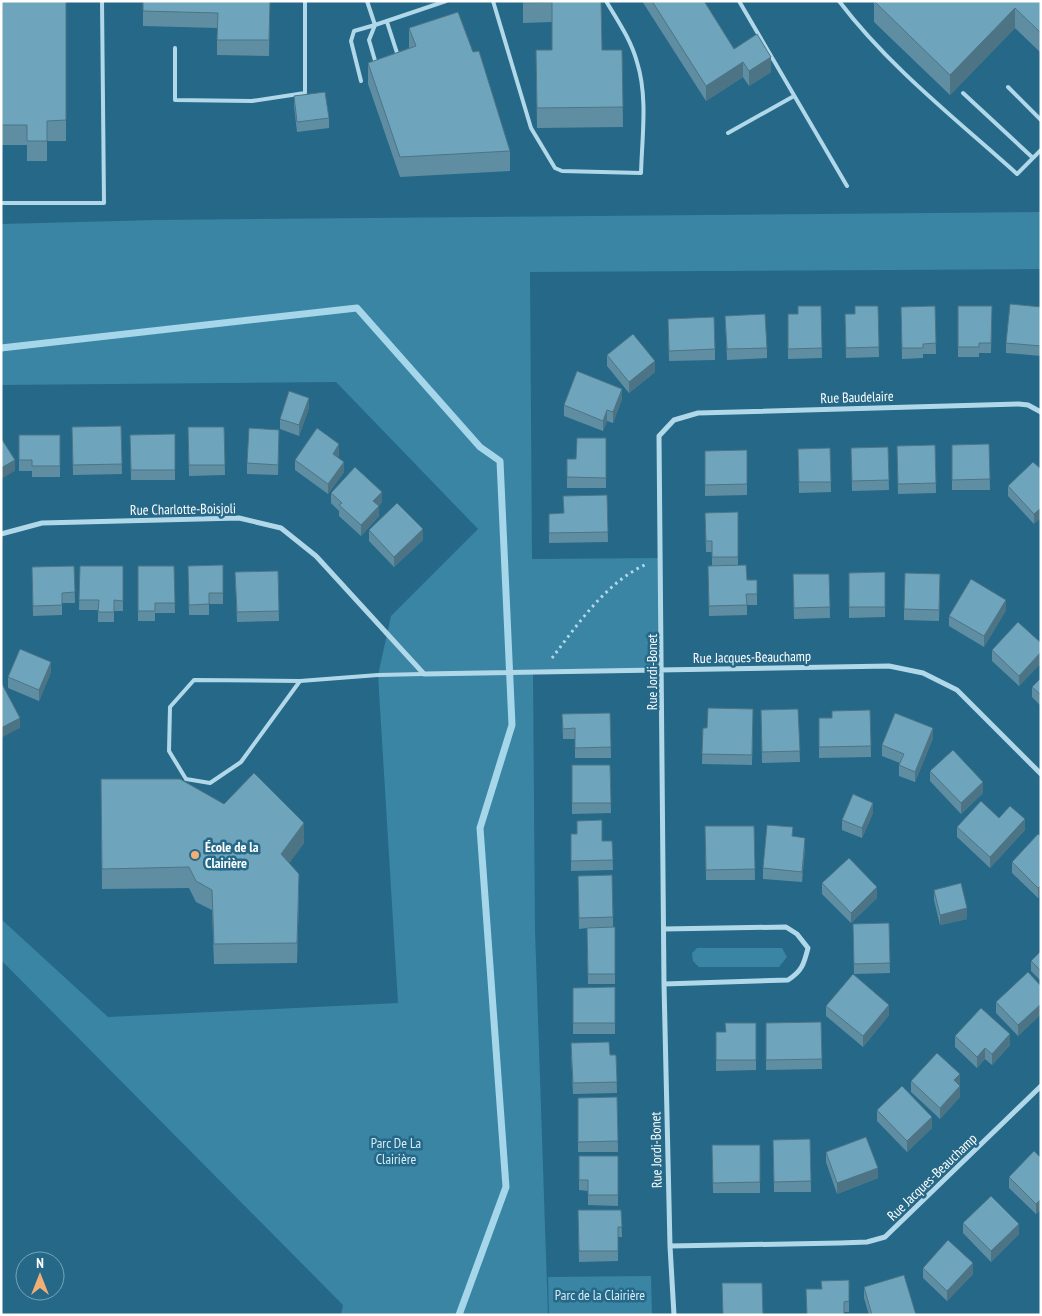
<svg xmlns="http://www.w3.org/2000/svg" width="1042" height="1316" viewBox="0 0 1042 1316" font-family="'PT Sans Narrow',sans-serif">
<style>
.green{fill:#3a84a4}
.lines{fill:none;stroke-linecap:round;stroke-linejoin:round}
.stream{stroke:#a5d6e9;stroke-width:7}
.path{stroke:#b1d8e9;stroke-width:3;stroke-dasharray:2.5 4;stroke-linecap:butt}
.service{stroke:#b1d8e9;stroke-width:4}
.minor{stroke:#b1d8e9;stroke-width:5}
.wall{fill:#5f8ea3}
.shaded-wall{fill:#4d7484}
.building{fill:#6ea5bd;stroke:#4d7484}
.poi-dot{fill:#f2af75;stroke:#256887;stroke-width:2}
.labels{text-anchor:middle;stroke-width:5;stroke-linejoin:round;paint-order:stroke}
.street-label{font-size:14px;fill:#fff;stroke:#256887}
.poi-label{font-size:14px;font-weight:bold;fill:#fff;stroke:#256887;text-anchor:start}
.park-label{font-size:14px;fill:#d5edf7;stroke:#256887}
</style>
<rect width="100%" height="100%" fill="#256887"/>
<path class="green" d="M1041 212V269L530 272 532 559 662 558 663 669 533 672 535 930 548 1315H341L343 1305 1 960V919L108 1017 398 1003 378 675 391 616 478 529 336 382 1 385V224L156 220Z
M697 948H782L787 957 779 967H699L693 961 692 953Z
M651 1276 652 1315H549L548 1277Z"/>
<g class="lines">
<path class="stream" d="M1 348 357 308 480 447 500 461 512 725 480 828 506 1187 459 1315"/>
<path class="path" d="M552 658C578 624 607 581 647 564"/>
<path class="service" d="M367 1 375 25 446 1
M493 1 531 128 555 168 562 171 641 173C642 137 648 97 637 62 631 40 618 21 606 1
M739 1 847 186
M839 1C889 67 956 119 1017 174L1041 150
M387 22 398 56
M375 25 369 40 376 64
M175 48V100L252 101 305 93V1
M361 81 351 41 354 31 375 25
M1008 87 1041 120
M963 93 1033 158
M728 133 794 96
M1 203H104L102 1
M300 681 241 762 210 783 186 779 169 751 170 707 194 680 300 681 378 675 424 674"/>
<path class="minor" d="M1 534 42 523 239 518 281 528 316 556 424 674 889 666 923 673 957 690 1041 774
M664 929 786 927 797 934 808 948C804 964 802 971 788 980L664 984
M670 1246 840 1243 867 1242 885 1237 1041 1086
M674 1315 670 1246 664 984 659 436 674 420 698 413 1019 404 1028 405 1041 412"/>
</g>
<path class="wall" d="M1 1H66V141H47V161H27V145H1Z
M143 1H270L269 56 217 55V28L143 26Z
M523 1H601L602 50H622L623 127 537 128 536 50H552V22L523 23Z
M642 1H704L734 49 771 72 749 86 743 77 706 101Z
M874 1H1041V53L1015 28 950 95 874 22Z
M409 28 510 151V171L400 177 368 84V63L409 48Z
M294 96 329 118V128L297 132 294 106Z
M821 306 822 358 788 359V314H798Z
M878 306 879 357 846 358 845 314H855Z
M935 306 936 354H923V358L902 359 901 307Z
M958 306H992L991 353H979V357H958Z
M1041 307V356L1006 353V343Z
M725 316 767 348V358L727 360Z
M668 319 715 349V360L669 361Z
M607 355 655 372 629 393 607 366Z
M622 399 613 423 607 421 603 431 564 416V405Z
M309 408 299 436 280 429V419Z
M121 426 122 474 73 475 72 427Z
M188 427H224L225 475 189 476Z
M175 434V480H131L130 435Z
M19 435H60V477H32V471H19Z
M606 438V488H567V459H576Z
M279 440 278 475 247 474V463Z
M989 444 990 490H952V445Z
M935 445 936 493 898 494 897 446Z
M888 447 889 490 852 491 851 448Z
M830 448 831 492 799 493 798 449Z
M747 450V495L705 496V451Z
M339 455 338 457 344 472 328 494 295 470V460Z
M1041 469 1034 524 1008 496V486Z
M331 493 382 502 379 506V516L361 536 339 516V511L331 503Z
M607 495 608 542 549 543V514L564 513Z
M738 512V565L747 580H757V605H747V615L709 616 708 566H712V552H706L705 513Z
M369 530 423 540 394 567 369 541Z
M223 565V604H209V615H189L188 566Z
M74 566 75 603H62V615L33 616 32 567Z
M80 566H123V611H114V622H98V610H79Z
M138 566H174L175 613H155V621H138Z
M278 571 279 621 237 622 235 572Z
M885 572V617L849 618V573Z
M829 574 830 618 794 619 793 585Z
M940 585 939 621 904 620V609Z
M1006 610 984 647 949 626V616Z
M1041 643V663L1019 686 992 661V650Z
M51 672 39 701 8 688V677Z
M1041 678V706L1032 697V687Z
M753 709 752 765 702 764 703 728H707Z
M798 709 800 762 762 763 761 710Z
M870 710 871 757 819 758V718H832Z
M610 713 611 758H575V739H563L562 714Z
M933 738 915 782 899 776V765L900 763 882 756V745Z
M572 765H610L611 813 572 814Z
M930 771 983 793 961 814 930 781Z
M101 779 224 804 304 843 289 863 299 894 297 963 214 964 212 910 196 902 189 888 102 889Z
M873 813 862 838 842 830V820Z
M999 818 1025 830 990 868 957 837V827Z
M705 826H754L755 880H706Z
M571 834 602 841H612L613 870 571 871Z
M793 836 805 848 802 882 763 879V868Z
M1041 836V896L1038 898 1012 873V862Z
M822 883 877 898 851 923 822 894Z
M578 886 613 917V927H615V984H588L587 928 579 929Z
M934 890 967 919 940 925 934 900Z
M889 923 890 973 854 974 853 924Z
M1041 951V981L1031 971V961Z
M1041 986V1014L1018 1036 996 1013V1002Z
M615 987V1034H573V988Z
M826 1006 889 1015 863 1047 826 1016Z
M821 1022 822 1069 766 1070V1023Z
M756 1023V1070L716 1071V1032H725Z
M955 1036 1010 1045 992 1065 985 1059 977 1068 955 1047Z
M571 1053 616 1055 617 1093 573 1094Z
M911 1081 960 1084 959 1085 960 1097 940 1119 911 1092Z
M617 1097 618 1152H578V1098Z
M877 1110 932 1128 907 1152 877 1121Z
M810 1139 811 1192H774L773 1140Z
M712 1145H760V1193H713Z
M826 1152 878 1178 837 1194 826 1162Z
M579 1156H618V1206L588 1205V1191L579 1190Z
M1041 1158V1209L1036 1214 1009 1188V1177Z
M578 1210H621L622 1237H618V1261L579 1262Z
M963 1223 1019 1234 991 1262 963 1233Z
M923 1268 973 1274 947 1301 923 1278Z
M849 1280V1312H844L821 1289Z
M864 1287 916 1315H869L864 1298Z"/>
<path class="shaded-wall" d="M1015 8V28L950 95V75Z
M771 57V72L749 86V71Z
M743 62V77L706 101V86Z
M655 361V372L629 393V382Z
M622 389V399L613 423V412Z
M309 398V408L299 436V425Z
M607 410V421L603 431V421Z
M279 430V440L278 475V465Z
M339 444V455L333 464V454Z
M15 460V471L1 479V468Z
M344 462V472L328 494V484Z
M382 492V502L379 506V516L361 536V525L373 501Z
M1041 508V518L1034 524V514Z
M423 529V540L394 567V557Z
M1006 600V610L984 647V636Z
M1041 652V663L1019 686V676Z
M51 662V672L39 701V690Z
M20 718V728L1 738V728Z
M933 728V738L915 782V772Z
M983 782V793L961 814V803Z
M873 803V813L862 838V828Z
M1025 819V830L990 868V857Z
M304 823V843L281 875V854Z
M805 838V848L802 882V872Z
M299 874V894L297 963V943Z
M1041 885V896L1038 898V888Z
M877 887V898L851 923V913Z
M967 908V919L940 925V915Z
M1041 1004V1014L1018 1036V1025Z
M889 1005V1015L863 1047V1036Z
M1010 1034V1045L992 1065V1054Z
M985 1048V1059L977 1068V1057Z
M960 1074V1084L954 1091V1080Z
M960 1086V1097L940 1119V1108Z
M932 1117V1128L907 1152V1141Z
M878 1168V1178L837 1194V1183Z
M1041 1199V1209L1036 1214V1204Z
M1019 1224V1234L991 1262V1251Z
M973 1263V1274L947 1301V1291Z"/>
<path class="building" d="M1 1H66V120L47 121V141H27V125H1Z
M143 1H270L269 40H217L218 13 143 11Z
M523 1H601L602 50H622L623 107 537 108 536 50H552V2L523 3Z
M652 1H704L734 49 757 34 771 57 749 71 743 62 706 86Z
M874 1H1041V33L1015 8 950 75Z
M458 12 473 52 479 51 510 151 400 157 368 63 416 46 409 28Z
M325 92 329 118 297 122 294 96Z
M1010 304 1041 307V346L1006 343Z
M798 306H821L822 348 788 349V314H798Z
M855 306H878L879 347 846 348 845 314H855Z
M935 306 936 343 923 344V348H902L901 307Z
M958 306H992L991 343H979V347H958Z
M765 314 767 348 727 349 725 316Z
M714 317 715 349 669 351 668 319Z
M633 334 655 361 629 382 607 355Z
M577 371 622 389 613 412 607 410 603 421 564 405Z
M289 391 309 398 299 425 280 419Z
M121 426 122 464 73 465 72 427Z
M188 427H224L225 465H189Z
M249 428 279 430 278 465 247 463Z
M317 428 339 444 333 454 344 462 328 484 295 460Z
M175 434V470H131L130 435Z
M19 435H60V466H32V460H19Z
M1 438 15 460 1 468Z
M577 438H606V478L567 477V459H576Z
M989 444 990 479 952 480V445Z
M935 445 936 483 898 484 897 446Z
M888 447 889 480 852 481 851 448Z
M830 448 831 482H799L798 449Z
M747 450V484L705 485V451Z
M1033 462 1041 469V508L1034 514 1008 486Z
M355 467 382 492 373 501 379 506 361 525 339 505 342 503 331 493Z
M607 495 608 532 549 533V514L564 513 563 496Z
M397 503 423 529 394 557 369 530Z
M738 512V557H712V541H706L705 513Z
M223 565V593H209V604L189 605 188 566Z
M746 565 747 580H757V594H746L747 605 709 606 708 566Z
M74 566 75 592 62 593V605L33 606 32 567Z
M80 566H123V601L114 600V612H98L99 600H79Z
M138 566H174L175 603H155V611H138Z
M278 571 279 611 237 612 235 572Z
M885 572V607H849V573Z
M905 573 940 574 939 610 904 609Z
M793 574H829L830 607 794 608Z
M971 579 1006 600 984 636 949 616Z
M1018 622 1041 643V652L1019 676 992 650Z
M20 649 51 662 39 690 8 677Z
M1041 678V695L1032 687Z
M2 684 20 718 1 728V685Z
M708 708 753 709 752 755 702 754 703 728H707Z
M798 709 800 751 762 752 761 710Z
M870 710 871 746 819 747V718H832V711Z
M610 713 611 747 575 748V728L563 729 562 714Z
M895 713 933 728 915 772 899 765 904 754 882 745Z
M953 750 983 782 961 803 930 771Z
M572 765H610L611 803H572Z
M254 773 304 823 281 854 299 874 297 943 214 944 212 890 196 881 189 867 102 869 101 779H180L224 804Z
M853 794 873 803 862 828 842 820Z
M981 801 999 818 1010 806 1025 819 990 857 957 827Z
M602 820V841H612L613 860 571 861V834H577V821Z
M767 825 793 827 792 836 805 838 802 872 763 868Z
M705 826H754L755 869 706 870Z
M1038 834 1041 836V885L1038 888 1012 862Z
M849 858 877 887 851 913 822 883Z
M612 875 613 917 579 918 578 876Z
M961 883 967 908 940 915 934 890Z
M889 923 890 963 854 964 853 924Z
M615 927V974H588L587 928Z
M1041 951V971L1031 961Z
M1028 972 1041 986V1004L1018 1025 996 1002Z
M853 974 889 1005 863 1036 826 1006Z
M615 987V1023H573V988Z
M981 1008 1010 1034 992 1054 985 1048 977 1057 955 1036Z
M821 1022 822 1059 766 1060V1023Z
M725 1023H756V1060H716V1032H726Z
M609 1042 610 1055H616L617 1082 573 1083 571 1043Z
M937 1053 960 1074 954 1080 960 1086 940 1108 911 1081Z
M902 1086 932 1117 907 1141 877 1110Z
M617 1097 618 1141 578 1142V1098Z
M866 1137 878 1168 837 1183 826 1152Z
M810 1139 811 1181 774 1182 773 1140Z
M712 1145H760V1182L713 1183Z
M1034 1151 1041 1158V1199L1036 1204 1009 1177Z
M579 1156H618V1195H588V1180H579Z
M991 1196 1019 1224 991 1251 963 1223Z
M578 1210H621L622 1227H618V1251H579Z
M948 1240 973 1263 947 1291 923 1268Z
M904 1275 916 1315H872L864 1287Z
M849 1280V1301L844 1302V1315H807L806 1289H822L821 1281Z
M722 1283H762L763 1315H723Z"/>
<circle class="poi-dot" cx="195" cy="855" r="5"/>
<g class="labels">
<g class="street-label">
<text transform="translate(857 397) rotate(-2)" y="5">Rue Baudelaire</text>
<text transform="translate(183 509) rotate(-1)" y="5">Rue Charlotte-Boisjoli</text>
<text transform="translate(752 657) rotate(-1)" y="5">Rue Jacques-Beauchamp</text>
<text transform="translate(652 672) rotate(-90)" y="5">Rue Jordi-Bonet</text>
<text transform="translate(656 1150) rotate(-91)" y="5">Rue Jordi-Bonet</text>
<text transform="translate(932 1177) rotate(-44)" y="5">Rue Jacques-Beauchamp</text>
</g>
<g class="poi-label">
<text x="205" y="852">École de la<tspan x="205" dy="16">Clairière</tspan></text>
</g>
<g class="park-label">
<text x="396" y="1148">Parc De La<tspan x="396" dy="16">Clairière</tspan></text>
<text x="600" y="1300">Parc de la Clairière</text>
</g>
</g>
<rect width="1042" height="1316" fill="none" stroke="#ffffff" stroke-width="5"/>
<g transform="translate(40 1276)"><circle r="24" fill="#256887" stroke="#7ca4b7"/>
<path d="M0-4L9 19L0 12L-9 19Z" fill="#f2af75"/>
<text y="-8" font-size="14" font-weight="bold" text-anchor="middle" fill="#ffffff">N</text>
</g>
</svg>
